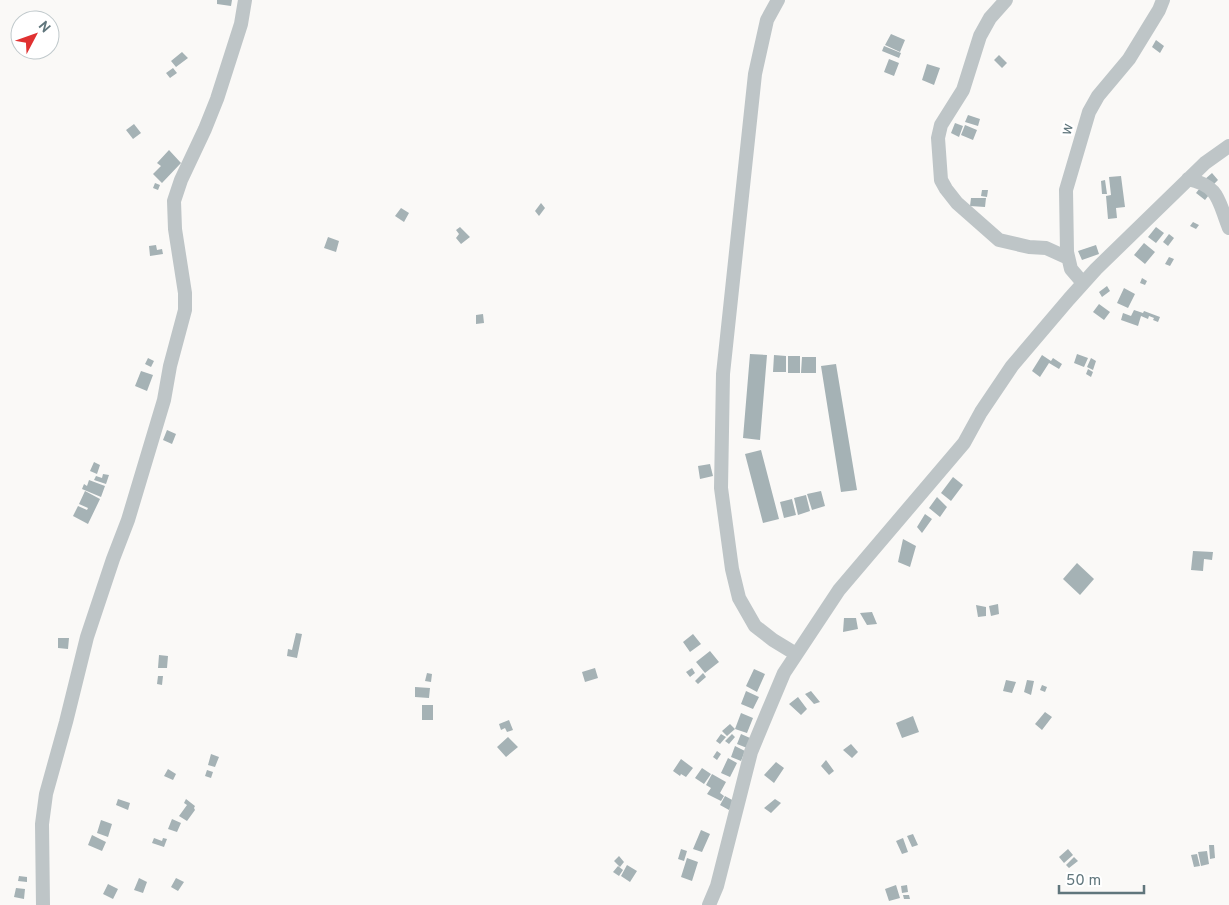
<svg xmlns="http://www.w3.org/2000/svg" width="1229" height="905" viewBox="0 0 1229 905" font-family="Overpass,sans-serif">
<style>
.building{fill:#a5b2b5}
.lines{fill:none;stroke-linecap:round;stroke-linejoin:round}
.street{stroke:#bec5c7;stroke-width:14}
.labels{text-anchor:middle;stroke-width:5;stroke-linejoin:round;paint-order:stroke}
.street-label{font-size:16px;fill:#60767c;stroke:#fff}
</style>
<rect width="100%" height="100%" fill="#faf9f7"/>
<path class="building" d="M217 0H232L231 6 217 4Z
M891 34 905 40 900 52 885 45Z
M1156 40 1164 46 1160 53 1152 47Z
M884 46 901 53 899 58 882 51Z
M182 52 188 58 176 67 171 61Z
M999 55 1007 63 1002 68 994 60Z
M889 59 899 63 894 76 884 72Z
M927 64 940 68 934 85 922 80Z
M173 68 177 73 170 78 166 73Z
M968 115 980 119 978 126 965 122Z
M955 123 963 126 959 137 951 133Z
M134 124 141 133 133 139 126 130Z
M965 125 977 130 973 140 961 135Z
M169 150 181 163 162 183 153 174 161 166 157 163Z
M1212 173 1218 180 1211 187 1204 180Z
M1121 176 1125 207 1116 208 1117 218 1108 219 1106 196 1111 195 1109 177Z
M1105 180 1107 194H1102L1101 181Z
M155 183 160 185 158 190 153 188Z
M1203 184 1212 191 1205 200 1196 193Z
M982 190H988L987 197 981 196Z
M971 198H986L985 207 970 206Z
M541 203 545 208 539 216 535 211Z
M401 208 409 213 404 222 395 216Z
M1193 222 1199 225 1196 229 1190 226Z
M460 227 470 237 461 244 456 238 459 234 456 230Z
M1156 227 1164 233 1156 243 1148 237Z
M1169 234 1174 238 1168 246 1163 242Z
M328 237 339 241 336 252 324 248Z
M1144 243 1155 252 1145 264 1134 255Z
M156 245 157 250 162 249 163 254 150 256 149 246Z
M1096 245 1099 254 1082 260 1078 251Z
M1169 257 1174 259 1170 266 1165 264Z
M1142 278 1147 281 1145 285 1140 283Z
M1107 286 1110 291 1102 297 1099 292Z
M1124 288 1135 294 1128 308 1117 303Z
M1099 304 1110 312 1104 320 1093 312Z
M1134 310 1143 313 1144 311 1160 317 1158 322 1153 320 1154 318 1149 316 1148 319 1141 316 1138 326 1121 320 1123 313 1131 316Z
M483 314 484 323 476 324V315Z
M750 354 767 355 760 440 743 438Z
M1077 354 1088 358 1084 367 1074 363Z
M774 355 786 356V372H773Z
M1042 355 1051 361 1053 358 1062 364 1059 369 1049 363 1040 377 1032 371Z
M788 356H800V373H788Z
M802 357H816V373H801Z
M148 358 154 361 151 367 145 364Z
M1091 358 1096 361 1093 370 1087 367Z
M836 364 857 490 841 492 821 366Z
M1088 369 1093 372 1091 377 1086 374Z
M141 371 153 375 147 391 135 386Z
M167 430 176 434 172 444 163 440Z
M761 450 779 519 763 523 745 454Z
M94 462 100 465 97 474 90 471Z
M710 464 713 476 700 479 698 466Z
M103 474 109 475 106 484 94 480 96 476 102 478Z
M953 477 963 485 951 501 941 493Z
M89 480 105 486 101 497 82 489 84 484 87 486Z
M85 491 100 499 88 524 73 516 78 506 87 510 88 508 79 504Z
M821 491 825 506 812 510 807 494Z
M806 495 810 511 798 515 794 498Z
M937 497 947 507 940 517 929 508Z
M792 499 796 515 784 518 780 502Z
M925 514 932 519 922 533 917 527Z
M903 539 916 546 910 567 898 562Z
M1193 551 1213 552 1212 560 1204 559 1203 571 1191 570Z
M1077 563 1094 579 1080 595 1063 579Z
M998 604 999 614 991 616 989 606Z
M976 605 986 607V616L978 617Z
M872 612 877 624 867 625 860 613Z
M844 618H856L858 629 843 632Z
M296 633 302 634 297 658 287 656 288 649 292 650Z
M693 634 701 644 690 652 683 642Z
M58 638H69L68 649 58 648Z
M710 651 719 662 705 673 696 662Z
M159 655 168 656 167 668H158Z
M595 668 598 678 585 682 582 672Z
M692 668 695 673 690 677 686 672Z
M754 669 765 674 757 692 746 686Z
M427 673 432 674 431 682 425 681Z
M703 673 706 677 698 684 695 681Z
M158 676H163L162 685 157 684Z
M1006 680 1016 682 1012 693 1003 691Z
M1027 680 1034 681 1031 695 1024 692Z
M1042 685 1047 687 1045 692 1040 690Z
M415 687 430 688 429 698 415 697Z
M746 691 759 697 753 709 741 704Z
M811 691 820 702 814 704 805 694Z
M798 697 807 709 801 715 789 704Z
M422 705H433V720H422Z
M1045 712 1052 717 1042 730 1035 724Z
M741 713 753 718 747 733 735 729Z
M913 716 919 732 902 738 896 723Z
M509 720 513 730 507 732 505 728 501 730 499 724Z
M730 724 735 729 727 736 722 731Z
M721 734 726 737 720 744 716 741Z
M732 734 735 737 729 744 725 741Z
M741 734 750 738 747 748 737 744Z
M508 737 518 747 506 757 497 747Z
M851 744 858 752 852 758 843 750Z
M735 746 745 751 741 761 731 757Z
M717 751 721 754 717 760 713 757Z
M211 754 219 757 215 767 208 765Z
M728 758 737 763 730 777 721 773Z
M681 759 693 768 686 777 681 774 680 776 673 771Z
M826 760 834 771 829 775 821 766Z
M776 762 784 768 774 783 764 775Z
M702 768 711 774 704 784 695 778Z
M168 769 176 774 173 780 164 776Z
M207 770 213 772 211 778 205 776Z
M712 774 726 782 720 793 724 796 721 801 707 794 711 788 706 785Z
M725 796 734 801 729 810 720 805Z
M118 799 130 803 128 810 116 805Z
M186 799 195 806 194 808 195 810 187 821 179 816 187 805 184 803Z
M775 799 781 803 771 813 764 808Z
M172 819 181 823 177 832 168 829Z
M101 820 112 824 108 837 97 833Z
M701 830 710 834 702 852 693 849Z
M913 834 918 845 912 847 907 836Z
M92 835 106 842 102 851 88 845Z
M154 838 162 841 163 838 167 839 164 847 152 843Z
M903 838 908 852 902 854 896 841Z
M1209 845H1214L1215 858 1210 859Z
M681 849 687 851 684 861 678 859Z
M1068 849 1073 855 1064 863 1059 857Z
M1207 851 1209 864 1201 866 1198 852Z
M1197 854 1200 866 1194 867 1191 855Z
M619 856 624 862 620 867 614 861Z
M1074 857 1078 861 1069 868 1066 865Z
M687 858 698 862 692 881 681 877Z
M627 865 637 871 630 882 621 876Z
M618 866 623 870 619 876 613 872Z
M19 876 27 877V882L18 881Z
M139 878 147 882 143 893 134 890Z
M176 878 184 882 178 891 171 887Z
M108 884 118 889 113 899 103 894Z
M896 885 900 898 889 901 885 889Z
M907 885 908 892 902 893 901 886Z
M16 888 25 889 24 899 14 897Z
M903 895H909L910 899H904Z"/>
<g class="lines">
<path class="street" d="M778 0 767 20 755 74 723 374 721 488 732 569 739 598 755 626 773 640 796 654
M1006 0 990 18 980 36 963 90 941 125 938 138 941 180 946 189 957 203 999 240 1029 247 1046 248 1068 258
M1188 179C1220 186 1218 201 1229 228
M1083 283 1071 269 1067 252 1066 190 1089 112 1098 96 1129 59 1159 10 1163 0
M43 905 42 824 46 794 66 722 87 637 113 559 128 520 164 400 170 366 185 310V293L175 229 174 201 181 180 205 129 217 99 241 24 245 0
M709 905 717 886 751 752 768 711 784 673 839 590 964 443 981 412 1012 366 1069 299 1096 269 1205 163 1229 146"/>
</g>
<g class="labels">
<g class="street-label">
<text transform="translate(1066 129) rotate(-75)" y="6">w</text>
</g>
</g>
<g transform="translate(35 35) rotate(49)"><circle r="24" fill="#ffffff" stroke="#bfc8cb"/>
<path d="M0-4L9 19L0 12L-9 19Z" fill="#e03131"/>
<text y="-8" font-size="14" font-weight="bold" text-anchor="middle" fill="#60767c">N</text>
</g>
<path d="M1059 885v8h85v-8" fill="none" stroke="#60767c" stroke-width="2.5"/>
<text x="1066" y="885" font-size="15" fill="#60767c" stroke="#ffffff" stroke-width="4" paint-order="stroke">50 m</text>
</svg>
